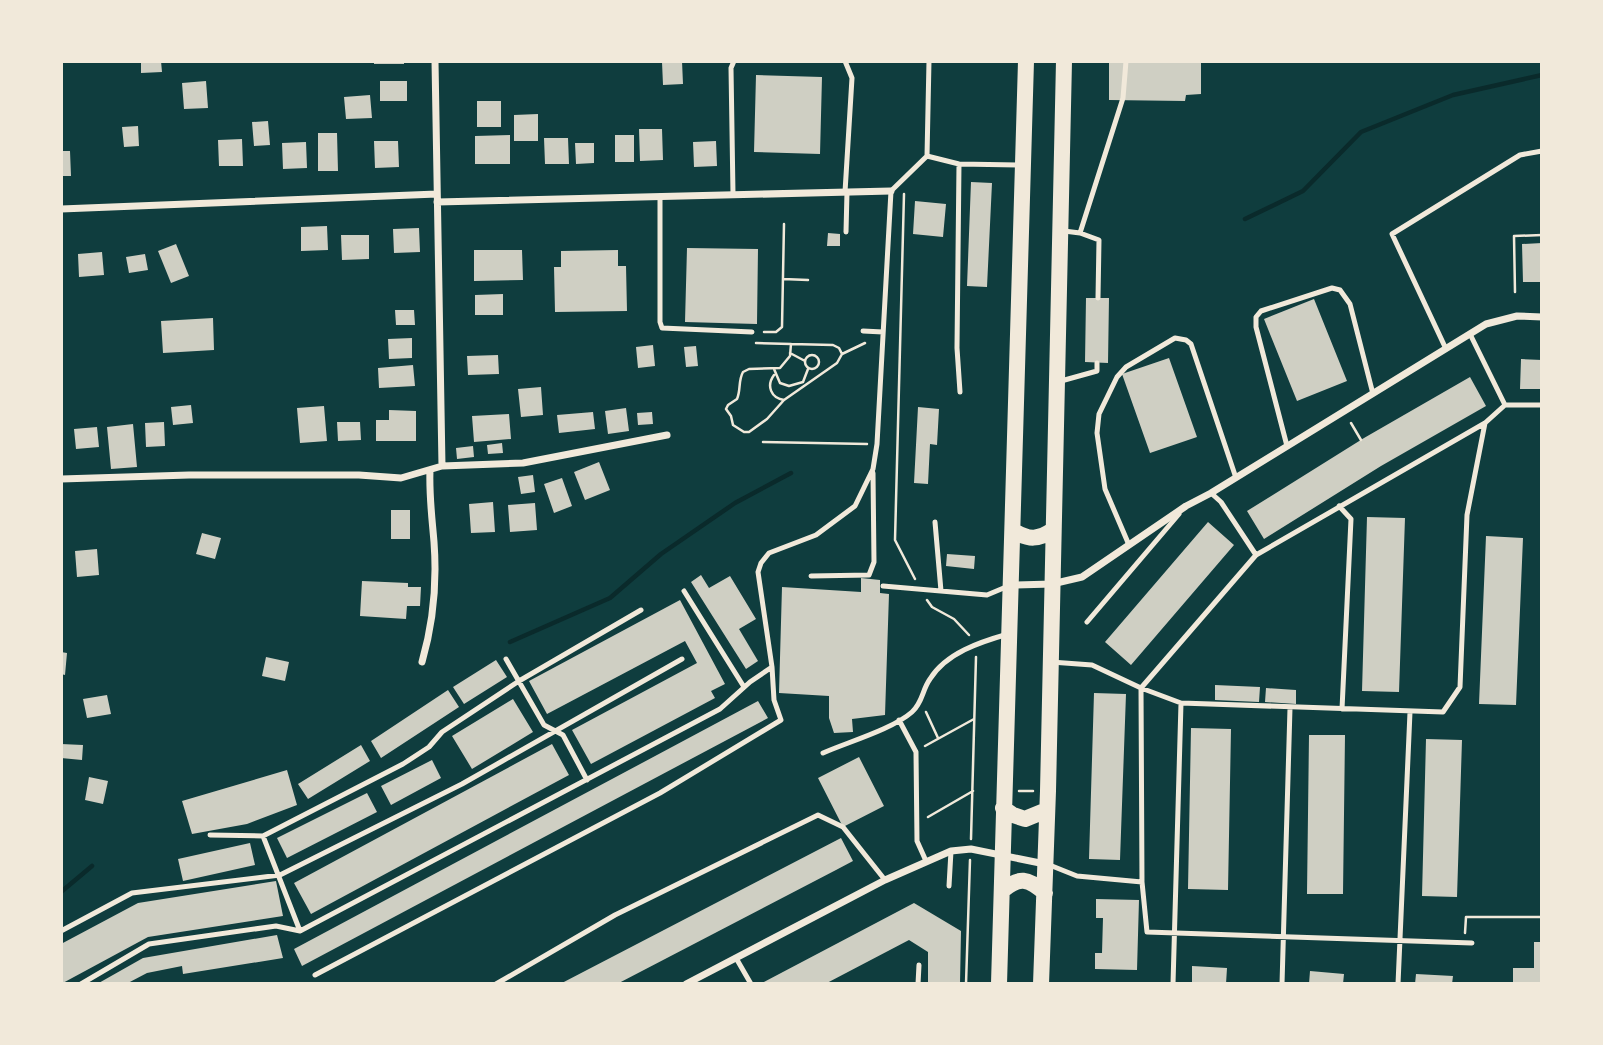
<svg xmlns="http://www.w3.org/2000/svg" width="1603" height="1045" viewBox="0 0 1603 1045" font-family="Arial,sans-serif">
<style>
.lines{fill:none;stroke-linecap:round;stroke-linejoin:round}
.stream{stroke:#0a2a2b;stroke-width:4.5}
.building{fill:#cfcfc3}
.path{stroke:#f1e9da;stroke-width:2.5}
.service{stroke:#f1e9da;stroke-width:5}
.minor{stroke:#f1e9da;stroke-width:7}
.trunk{stroke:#f1e9da;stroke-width:16}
</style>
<rect width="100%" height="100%" fill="#0f3d3e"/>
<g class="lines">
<path class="stream" d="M1245 219 1303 191 1361 132 1453 95 1542 75
M510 642 610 598 661 554 735 503 791 473
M61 892 92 866"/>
</g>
<path class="building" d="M141 61H161L162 72 141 73Z
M374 61H404V64H374Z
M682 61 683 84 663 85 662 62Z
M1109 61 1201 63V94L1186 95 1185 101 1109 100Z
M756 75 822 77 820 154 754 152Z
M206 81 208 108 184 109 182 83Z
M380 81H407V101H380Z
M370 95 372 118 346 119 344 97Z
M477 101H501V127H477Z
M538 114V141H514V115Z
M268 121 270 145 254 146 252 122Z
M138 126 139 146 124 147 122 127Z
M639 129H662L663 160 640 161Z
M318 133H337L338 171H318Z
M510 135V164H475V136Z
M615 135H634V162H615Z
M544 138H568L569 164H545Z
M242 139 243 166H219L218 140Z
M374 141H398L399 167 375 168Z
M716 141 717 166 694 167 693 142Z
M306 142 307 168 283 169 282 143Z
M575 143H594V163L576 164Z
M61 151H70L71 176H61Z
M971 182 992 183 987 287 967 286Z
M915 201 946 204 943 237 913 234Z
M327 226 328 250 301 251V227Z
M419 228 420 252 394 253 393 229Z
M828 233 840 234V246H827Z
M341 235H369V259L342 260Z
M1542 243V282H1523L1522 244Z
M176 244 189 276 171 283 158 251Z
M687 248 758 249 757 324 685 322Z
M474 250H522L523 280 474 281Z
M618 250V266H626L627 311 555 312 554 267H561V251Z
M102 252 104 275 79 277 78 254Z
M145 254 148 270 129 273 126 257Z
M503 294V315H475V295Z
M1086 298H1109L1108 363 1085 362Z
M1314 299 1347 381 1297 401 1264 319Z
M395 310H414L415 325H396Z
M213 318 214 350 163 353 161 321Z
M412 338V358L389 359 388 339Z
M653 345 655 366 638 368 636 347Z
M696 346 698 366 686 367 684 347Z
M498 355 499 374 468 375 467 356Z
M1169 358 1197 437 1150 453 1122 374Z
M1521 359 1542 360V389H1520Z
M413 365 415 386 379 388 378 368Z
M1470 377 1486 406 1381 466 1264 539 1247 511 1364 438Z
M541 387 543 415 521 417 518 389Z
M191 405 193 423 173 425 171 407Z
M324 406 327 441 300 443 297 408Z
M918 407 939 409 937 445 930 444 928 484 914 483Z
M626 408 629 431 608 434 605 411Z
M389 410 416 411V441H376V420H389Z
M593 412 595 429 559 433 557 415Z
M652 412 653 424 638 425 637 413Z
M509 414 511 439 474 442 472 416Z
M164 422 165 446 146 447 145 423Z
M337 422H360L361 440 338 441Z
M133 424 137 467 111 469 107 427Z
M97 427 99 447 76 449 74 429Z
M502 443 503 453 488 454 487 445Z
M473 446 474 457 457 459 456 448Z
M599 462 610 490 585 500 574 472Z
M533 475 535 492 521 494 518 477Z
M562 478 572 506 554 513 544 484Z
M493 502 495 532 471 533 469 504Z
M535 503 537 530 510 532 508 505Z
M391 510H410V539H391Z
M1367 517 1405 518 1399 692 1362 691Z
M1208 522 1234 545 1131 665 1105 642Z
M202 533 221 538 215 559 196 554Z
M1486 536 1523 538 1516 705 1479 704Z
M97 549 99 575 77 577 75 551Z
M947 554 975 556 974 569 946 566Z
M701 575 709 588 730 576 756 619 739 629 758 661 746 669 691 582Z
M861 578 880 580V593L889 594 885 715 852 719 853 732 834 733 829 718V696L779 693 782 587 861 592Z
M362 581 408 583V587H421L420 606H407L406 619 360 616Z
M680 600 725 684 711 691 715 698 591 764 572 730 697 663 685 641 547 714 529 681Z
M61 652 67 653 65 675 61 674Z
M266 657 289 662 285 681 262 676Z
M496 660 507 677 464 704 453 687Z
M1215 685 1260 687 1259 702 1215 700Z
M1266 688 1296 690V704L1265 702Z
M448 690 459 707 381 758 371 741Z
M1094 693 1126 694 1120 860 1089 859Z
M107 695 111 714 87 718 83 699Z
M513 699 533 732 472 769 452 736Z
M758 701 768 718 302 966 294 949Z
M1191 728 1231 729 1228 890 1188 889Z
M1309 735H1345L1343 894H1307Z
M1426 739 1462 740 1457 897 1422 896Z
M61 744 83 745 82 760 61 758Z
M552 744 569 775 311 914 294 883Z
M361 745 370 761 308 799 298 784Z
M859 757 884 806 843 827 818 778Z
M432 760 441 778 391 805 381 786Z
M287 770 297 805 247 824 192 834 182 801Z
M89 777 108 781 103 804 85 800Z
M367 793 377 812 287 858 277 838Z
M841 838 853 861 836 870 617 984H560Z
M250 843 255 865 183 881 178 859Z
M276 881 283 916 148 937 61 984V944L138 903Z
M1096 899 1139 900 1137 970 1095 969V953H1102L1103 918H1096Z
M914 903 961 931 960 984H928V952L909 940 825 984H760Z
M277 935 283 958 183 974 182 966 147 973 126 984H97L143 958Z
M1534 942H1542L1541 984H1513V968H1534Z
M1192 966 1227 968 1226 984H1192Z
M1310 971 1344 974 1343 984H1309Z
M1416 974 1453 976 1452 984H1415Z"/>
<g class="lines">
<path class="path" d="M904 194 895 540 915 579
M783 279 808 280
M1515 292 1514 236 1542 235
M764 332H776L782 327 784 224
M756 343 791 344
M790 353 805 361
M842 354 839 348 833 345 791 344 790 356 780 368 749 369 743 372C738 381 741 390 737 399L728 405 726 409 731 416 733 425 744 432H749L767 419 784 400 837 363 842 354 865 343
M805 362a7 7 0 1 1 14 0a7 7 0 1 1-14 0Z
M774 369 780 383 789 386 803 382 808 369
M774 375C766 386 771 398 784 400
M1351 423 1361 440
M763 442 867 444
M927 600 932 607 954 619 969 635
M926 712 938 738
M925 746 974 719
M1019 791H1033
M928 817 973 791
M971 839 976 657
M1465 933 1466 917H1542
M966 984 970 860"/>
<path class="service" d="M927 156 959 164 1021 165
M959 164 957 348 960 392
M845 192 852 78 845 61
M733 194 731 68 734 61
M660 196V322L662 328 752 332
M1064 231 1080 233 1099 240 1098 298
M846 232 847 192
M1080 233 1123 98 1126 61
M863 331 883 332
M1446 349 1392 234 1520 155 1542 151
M1061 381 1097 371V363
M1505 405H1542
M1287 446 1256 327V317L1261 311 1332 288 1340 290 1350 304 1373 394
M1339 506 1351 519 1342 709
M935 522 941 591
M1129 545 1105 489 1097 433 1099 414 1117 377 1126 367 1175 338 1186 340 1191 344 1236 478
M1256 555 1485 423
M811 576 869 575 874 562 873 473
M883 586 987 595 1006 587
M684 591 744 687
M1087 622 1179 514
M506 659 544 725 563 735 587 780
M1051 662 1092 665 1141 688 1181 703 1443 712 1460 687 1467 515 1485 423 1505 405 1470 334
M899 720 916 752 917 841 926 861
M823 753C848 742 893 729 912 712 923 702 922 690 930 679 946 653 980 642 1008 634
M210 835 263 836 403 764 429 747 442 732 519 681 641 610
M1047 864 1077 876 1142 882 1147 932 1472 943
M1142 882 1141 688 1256 555 1221 502 1211 493
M949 886 951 851
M61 931 132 893 280 875 462 784 682 659
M300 931 720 709 750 682 772 667 758 572 761 563 769 553 816 535 855 506 873 469 877 444 891 191 927 156 929 61
M736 958 751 984
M315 975 660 793 781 720 774 700 772 667
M81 984 149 944 276 926 300 931 263 836
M496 984 615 915 818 815 843 827 885 880
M918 984 919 965
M1173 984 1181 703
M1282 984 1290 708
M1398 984 1410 712"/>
<path class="minor" d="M435 61 442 466
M437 202 891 191
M61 209 437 194
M61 479 189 475H359L401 478 442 466 523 463 667 435
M1012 585 1052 584 1082 577 1186 506 1211 493 1486 324 1517 316 1542 317
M422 662C433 624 437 582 434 542 432 518 429 495 430 471
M686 984 885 880 951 851 971 849 1045 864"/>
<path class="trunk" d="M1014 531C1029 540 1038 540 1053 530
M1003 808 1013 815 1025 819 1047 810
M1002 891C1019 876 1028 878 1045 893
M999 984 1026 61
M1041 984 1048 791 1064 61"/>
</g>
<rect width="1603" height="1045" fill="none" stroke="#f1e9da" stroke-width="126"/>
</svg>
